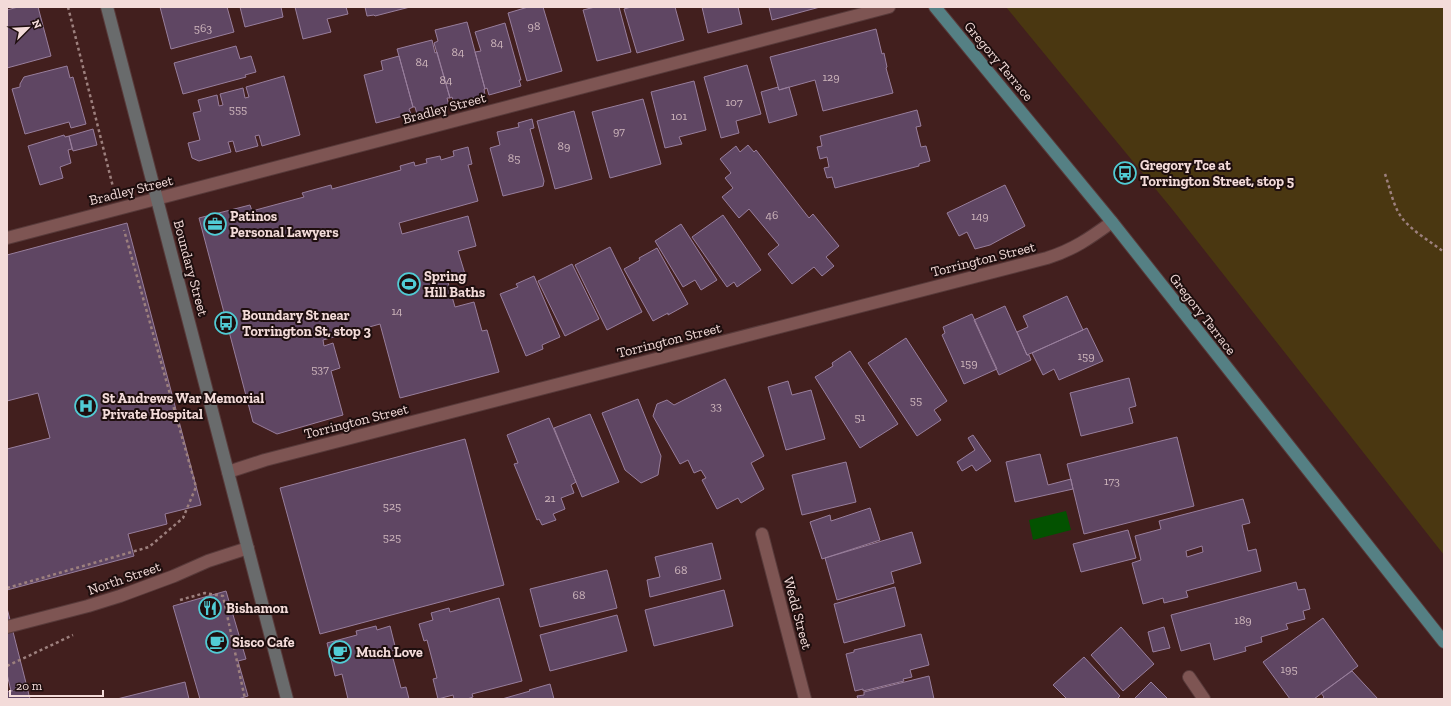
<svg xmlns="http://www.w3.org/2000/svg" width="1451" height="706" viewBox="0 0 1451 706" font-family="'Zilla Slab',serif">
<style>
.green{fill:#4a3711}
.water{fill:#035200}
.building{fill:#5f4663;stroke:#987e9c;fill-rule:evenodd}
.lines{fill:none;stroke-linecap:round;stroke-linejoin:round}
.minor-casing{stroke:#583a3a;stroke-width:14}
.secondary-casing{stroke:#583a3a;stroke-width:14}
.primary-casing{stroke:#583a3a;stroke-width:14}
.path{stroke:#9d807e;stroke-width:2.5;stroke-dasharray:3 3;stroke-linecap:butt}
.minor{stroke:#7e5553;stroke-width:12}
.secondary{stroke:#696b6c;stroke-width:12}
.primary{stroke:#558084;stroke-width:12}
.labels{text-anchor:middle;stroke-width:4;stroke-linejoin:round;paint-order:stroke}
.number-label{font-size:12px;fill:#ceb6bc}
.street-label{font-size:14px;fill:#f3dbd9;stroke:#1e0e0e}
.poi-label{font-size:14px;font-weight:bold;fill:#f3dbd9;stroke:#1e0e0e;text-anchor:start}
</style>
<rect width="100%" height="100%" fill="#421f1e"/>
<path class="green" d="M1006 7H1444V555L1172 209Z"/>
<path class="water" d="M1066 511 1071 530 1033 540 1029 520Z"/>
<path class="building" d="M18 7H38L51 56 7 68V10Z
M160 7H227L234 32 171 49Z
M240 7H281L283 17 245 27Z
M295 7H346L348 14 327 19 331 32 303 39Z
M365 7H410L375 16 374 15 367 16Z
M528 7H543L562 71 527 81 508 13Z
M595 7H619L631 52 597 61 583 10Z
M631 7H675L684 40 637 53 624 9Z
M702 7H738L742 24 708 33Z
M769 7H820L772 20Z
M467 22 485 89H484L485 95 454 103 452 97 450 98 434 43 438 41 435 30Z
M505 23 521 80H519L521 86 489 95 487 88 485 89 475 52 481 51 475 32Z
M876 29 882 54 884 53 887 67 886 68 893 93 823 111 815 80 779 90 770 57Z
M432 40 435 53 437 52 450 98H447L449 105 417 114 415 107H413L397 49Z
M236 46 240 59 251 56 256 72 245 75 246 77 183 94 174 63Z
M399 56 413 107 409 109 411 114 376 123 364 75 383 70 381 61Z
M747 65 761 114 736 121 739 133 721 138 704 77Z
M67 66 70 78 73 77 86 124 71 128 69 122 25 134 12 89 20 87V84L24 77Z
M284 76 300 135 262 146 259 135 255 136 258 146 236 152 233 141 228 142 231 152 199 161 192 158 188 143 200 140 193 113 201 111 198 100 217 95 219 106 223 105 220 94 243 88 245 98 249 97 246 87Z
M694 81 706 130 679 137 682 144 665 148 651 92Z
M778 87 779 90 789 87 797 115 769 123 761 92Z
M643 99 661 164 610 178 592 112Z
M917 110 921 126 916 127 921 147 926 146 930 161 919 164V166L835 188 832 177 827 178 824 168 829 167 827 157 820 159 817 147 822 146 820 136Z
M574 111 592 179 555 189 537 121Z
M532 119 534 128 530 129 544 181 543 186 503 196 490 148 500 145 497 132 519 127 518 123Z
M93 129 97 145 73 151 69 136Z
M64 135 65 137 69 136 72 149 68 150 71 163 60 167 63 178 40 185 28 146Z
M748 145 754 152 756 150 809 218 813 214 839 246 826 257 834 266 822 276 814 267 792 284 768 254 779 245 749 209 739 218 722 197 733 188 725 178 731 173 720 159 736 146 740 152Z
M468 147 472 164 468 165 478 201 399 223 402 234 468 216 476 246 458 251 465 274 447 279 455 307 474 302 482 331 487 330 499 372 400 398 380 324 323 340 324 346 333 343 340 368 331 371 343 415 277 434 253 422 199 218 250 205 252 211 304 197 302 193 331 185 332 189 401 170 400 166 414 162 415 166 427 163 426 159 440 156 441 160 454 156 453 151Z
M1005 185 1025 226 990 245 975 249 967 232 959 236 947 213Z
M723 215 761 270 737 287 734 282 727 287 692 237Z
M127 223 201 505 165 514 167 524 128 534 134 556 7 590V449L50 438 38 393 7 401V255Z
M681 224 717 280 701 290 695 280 683 287 655 241Z
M610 247 642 312 607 330 575 265Z
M657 248 688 304 668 315V313L653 321 624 269 640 260 639 258Z
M572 264 599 319 565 336 538 281Z
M534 276 560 337 542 345 543 349 526 356 500 294 518 287 516 284Z
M1067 296 1083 330 1027 355 1017 332 1028 327 1023 316Z
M1005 306 1027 355H1029L1031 360 999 375 974 320Z
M972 314 997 369 964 384 942 335 945 333 943 327Z
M1087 328 1103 361 1059 380 1054 369 1043 375 1032 353Z
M906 338 947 401 934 410 941 420 917 436 868 363Z
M850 351 898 424 860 448 815 377 833 366 832 363Z
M1129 378 1136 406 1129 408 1133 423 1081 436 1070 393Z
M725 379 764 456 751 463 764 489 741 503 738 498 717 509 702 480 706 478 701 470 694 473 688 460 680 464 653 416 657 404 667 400 674 405Z
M788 381 792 395 811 390 825 439 786 450 768 387Z
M638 399 661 456 658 475 641 483 625 470 602 413Z
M590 414 619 482 582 497 554 428Z
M549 418 576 482 571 485 574 493 561 498 565 509 553 514 556 520 542 525 539 519 537 520 514 464 518 463 507 435Z
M973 435 991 461 976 471 972 465 962 471 957 462 975 450 968 438Z
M1177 437 1194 506 1084 534 1067 464Z
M465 439 504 585 320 634 280 488Z
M1040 454 1048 485 1071 479 1073 489 1015 502 1006 462Z
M846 462 856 502 802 515 792 475Z
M1243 499 1250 523 1242 525 1248 551 1256 549 1261 571 1186 591 1188 597 1164 603 1163 598 1143 604 1132 563 1141 560 1135 536 1161 529 1159 521ZM1202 546 1203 552 1187 557 1186 551Z
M870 508 880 540 822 559 810 522 830 515 831 521Z
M1128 530 1136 558 1081 572 1073 544Z
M912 532 921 563 891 572 894 583 837 600 825 558Z
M712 543 721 579 650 597 647 580 660 577 655 557Z
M607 570 617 608 540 627 530 589Z
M1296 582 1298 590 1305 589 1310 609 1303 611 1305 619 1286 624 1288 629 1261 637 1262 642 1245 647 1246 651 1214 660 1210 643 1181 651 1171 615Z
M895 587 905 626 844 643 834 604Z
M724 590 733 626 654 646 645 610Z
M226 591 246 659 238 661 248 696 238 699H200L173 606Z
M499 598 522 681 472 694 473 697 467 699H454L453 695 438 699 433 679 437 678 427 640 424 641 419 624 433 620 431 613 449 608 450 612Z
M7 608 27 687 11 691 7 674Z
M617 615 627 651 550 671 540 635Z
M1323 618 1358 666 1314 699H1290L1263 662Z
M376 626 377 630 390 626 396 650 391 651 401 688 406 687 409 699H348L342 674 335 676 327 643 357 635 356 631Z
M1121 627 1154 664 1123 691 1091 655Z
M1164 627 1170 648 1153 652 1148 632Z
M921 634 929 665 910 670 912 677 903 679 904 681 863 691V689L855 691 846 654 854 652V650Z
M1084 657 1120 696 1117 699H1067L1053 685Z
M1352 671 1378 699H1322L1324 697 1321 693Z
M929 676 934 699H858L857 696 864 695V692Z
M185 682 189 699H117Z
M1151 682 1168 699H1134Z
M550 684 554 699H502L530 691 529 690Z
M27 687 30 699H7V692Z"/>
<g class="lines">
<g class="minor-casing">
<path id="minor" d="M7 238 889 7
M228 472 265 460 1047 258C1073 250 1090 238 1112 222
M762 534 805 699
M7 627 88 606 120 596 174 576 208 561 248 548
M1189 677 1204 699"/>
</g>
<g class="secondary-casing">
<path id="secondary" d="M107 7 287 699"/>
</g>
<g class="primary-casing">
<path id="primary" d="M935 7 1112 222 1444 642"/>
</g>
<path class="path" d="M68 7 113 187
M1385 174C1390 188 1393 206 1402 218 1413 232 1430 241 1444 252
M7 588 149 547 183 518 196 487 124 230
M180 600 205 593 223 596 245 699
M7 666 73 635"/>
<use href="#minor" class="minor"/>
<use href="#secondary" class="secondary"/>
<use href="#primary" class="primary"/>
</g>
<defs>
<g id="bus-ring" transform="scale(1.15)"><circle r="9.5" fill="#1e0e0e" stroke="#51ccd5" stroke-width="1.5"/><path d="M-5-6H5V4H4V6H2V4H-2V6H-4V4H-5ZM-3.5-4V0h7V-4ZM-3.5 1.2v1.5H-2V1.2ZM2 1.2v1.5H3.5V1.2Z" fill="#51ccd5"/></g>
<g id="office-ring" transform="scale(1.15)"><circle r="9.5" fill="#1e0e0e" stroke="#51ccd5" stroke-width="1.5"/><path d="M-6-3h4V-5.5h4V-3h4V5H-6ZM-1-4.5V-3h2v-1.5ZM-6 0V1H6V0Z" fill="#51ccd5"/></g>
<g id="stadium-ring" transform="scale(1.15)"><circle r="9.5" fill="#1e0e0e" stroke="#51ccd5" stroke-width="1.5"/><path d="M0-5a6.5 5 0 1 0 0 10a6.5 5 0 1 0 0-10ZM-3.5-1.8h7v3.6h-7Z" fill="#51ccd5"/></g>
<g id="hospital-ring" transform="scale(1.15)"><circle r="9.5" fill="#1e0e0e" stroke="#51ccd5" stroke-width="1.5"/><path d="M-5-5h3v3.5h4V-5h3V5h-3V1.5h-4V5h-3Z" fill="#51ccd5"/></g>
<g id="restaurant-ring" transform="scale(1.15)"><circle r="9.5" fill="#1e0e0e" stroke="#51ccd5" stroke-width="1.5"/><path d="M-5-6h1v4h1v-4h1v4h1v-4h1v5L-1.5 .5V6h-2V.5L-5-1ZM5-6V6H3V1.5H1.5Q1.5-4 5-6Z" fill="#51ccd5"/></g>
<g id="cafe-ring" transform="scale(1.15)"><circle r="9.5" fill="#1e0e0e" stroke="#51ccd5" stroke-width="1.5"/><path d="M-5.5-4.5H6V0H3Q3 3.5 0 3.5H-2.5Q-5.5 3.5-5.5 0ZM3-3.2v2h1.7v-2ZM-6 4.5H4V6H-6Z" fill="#51ccd5"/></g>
</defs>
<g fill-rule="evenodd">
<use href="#bus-ring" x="1125" y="173"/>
<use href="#office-ring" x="215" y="224"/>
<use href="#stadium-ring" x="409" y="284"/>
<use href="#bus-ring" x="226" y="323"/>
<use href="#hospital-ring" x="86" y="406"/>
<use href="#restaurant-ring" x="210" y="608"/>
<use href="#cafe-ring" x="217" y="642"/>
<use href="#cafe-ring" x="340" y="652"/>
</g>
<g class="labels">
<g class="number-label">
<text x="534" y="30">98</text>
<text x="203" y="32">563</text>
<text x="497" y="47">84</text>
<text x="458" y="56">84</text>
<text x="422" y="66">84</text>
<text x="831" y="81">129</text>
<text x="446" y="84">84</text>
<text x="734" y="106">107</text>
<text x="238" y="113">555</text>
<text x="679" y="120">101</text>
<text x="619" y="135">97</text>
<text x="564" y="150">89</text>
<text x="514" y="162">85</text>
<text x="772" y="219">46</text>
<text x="980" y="220">149</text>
<text x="397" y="315">14</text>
<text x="1086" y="360">159</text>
<text x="969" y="367">159</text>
<text x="320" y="373">537</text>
<text x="916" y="404">55</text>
<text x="716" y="410">33</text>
<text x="860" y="421">51</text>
<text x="1112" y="485">173</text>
<text x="550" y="502">21</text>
<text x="392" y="510">525</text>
<text x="392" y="541">525</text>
<text x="681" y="574">68</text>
<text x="579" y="599">68</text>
<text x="1243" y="624">189</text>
<text x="1289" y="673">195</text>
</g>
<g class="street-label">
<text transform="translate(999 61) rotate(50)" y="5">Gregory Terrace</text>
<text transform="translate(444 108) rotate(-15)" y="5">Bradley Street</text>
<text transform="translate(131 190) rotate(-14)" y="5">Bradley Street</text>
<text transform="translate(983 259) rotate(-14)" y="5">Torrington Street</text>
<text transform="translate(191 268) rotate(75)" y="5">Boundary Street</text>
<text transform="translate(1203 314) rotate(52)" y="5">Gregory Terrace</text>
<text transform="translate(669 340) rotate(-14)" y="5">Torrington Street</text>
<text transform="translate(356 421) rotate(-14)" y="5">Torrington Street</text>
<text transform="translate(124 578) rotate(-19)" y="5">North Street</text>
<text transform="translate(798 613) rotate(75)" y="5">Wedd Street</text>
</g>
<g class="poi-label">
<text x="1140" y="170">Gregory Tce at<tspan x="1140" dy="16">Torrington Street, stop 5</tspan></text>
<text x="230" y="221">Patinos<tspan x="230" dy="16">Personal Lawyers</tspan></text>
<text x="424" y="281">Spring<tspan x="424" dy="16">Hill Baths</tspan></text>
<text x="242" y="320">Boundary St near<tspan x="242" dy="16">Torrington St, stop 3</tspan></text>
<text x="102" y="403">St Andrews War Memorial<tspan x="102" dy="16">Private Hospital</tspan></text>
<text x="226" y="613">Bishamon</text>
<text x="232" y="647">Sisco Cafe</text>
<text x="356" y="657">Much Love</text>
</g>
</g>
<rect width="1451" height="706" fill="none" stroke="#f3dbd9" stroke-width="16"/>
<g transform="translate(28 28) rotate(66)" stroke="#1e0e0e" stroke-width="3" paint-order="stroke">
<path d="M0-3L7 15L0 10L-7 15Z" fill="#f3dbd9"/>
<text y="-6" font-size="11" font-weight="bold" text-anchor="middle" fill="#f3dbd9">N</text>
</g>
<path d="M10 690v6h93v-6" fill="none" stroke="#f3dbd9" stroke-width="2"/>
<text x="16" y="690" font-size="12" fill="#f3dbd9" stroke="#1e0e0e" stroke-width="3" paint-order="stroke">20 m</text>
</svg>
